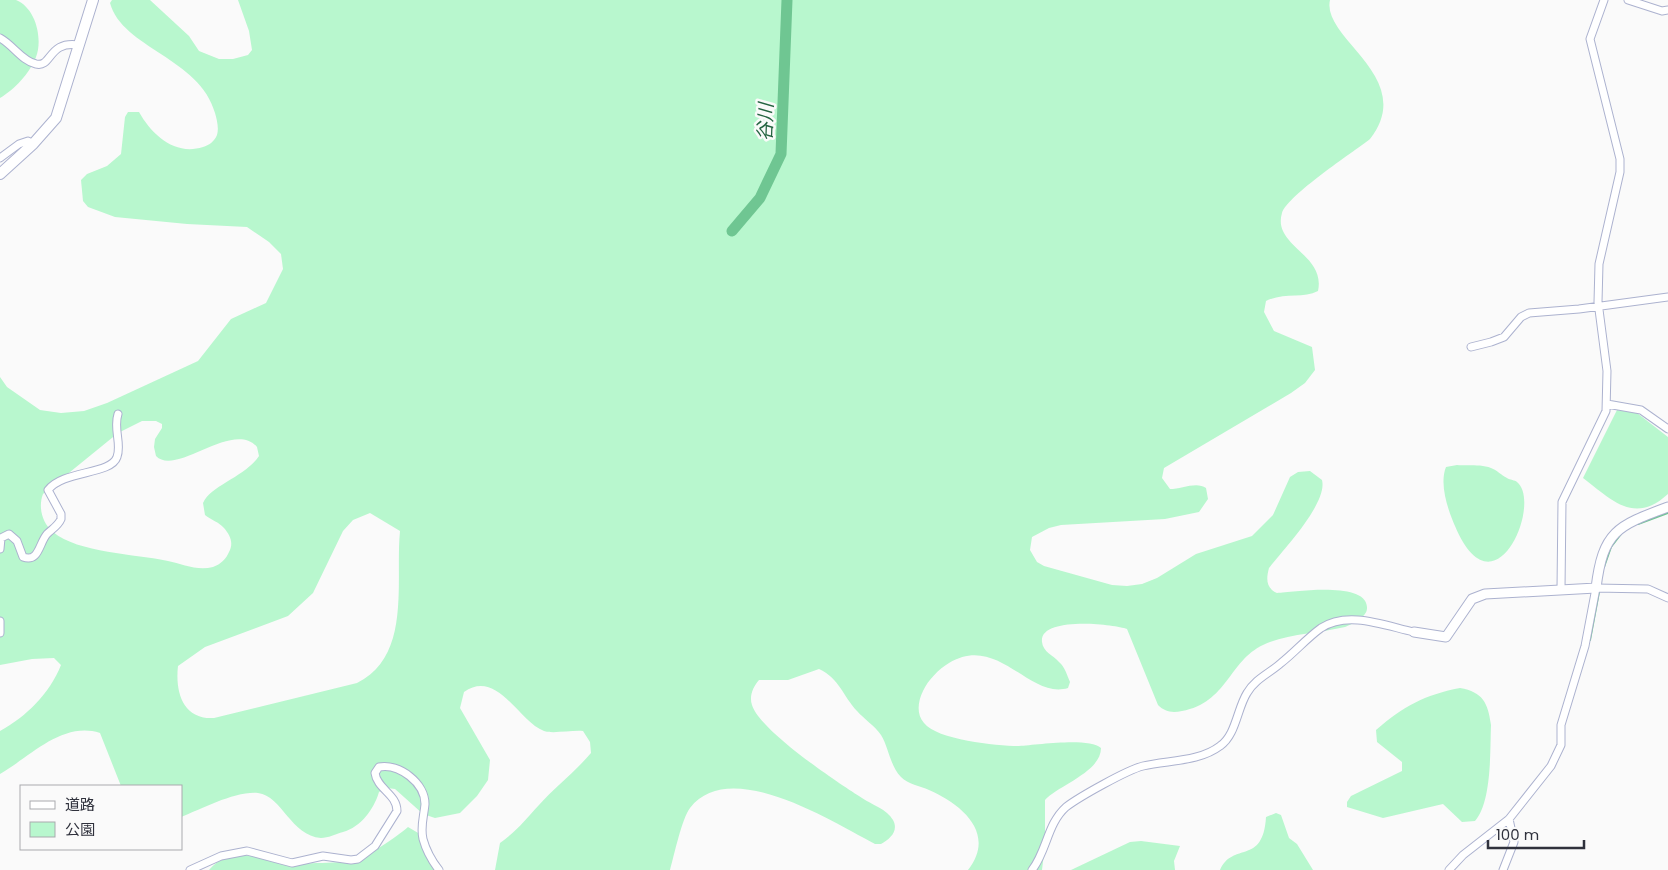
<svg xmlns="http://www.w3.org/2000/svg" width="1668" height="870" viewBox="0 0 1668 870" font-family="Poppins,'Noto Sans JP',sans-serif">
<style>
.green{fill:#b8f7ce;fill-rule:evenodd}
.lines{fill:none;stroke-linecap:round;stroke-linejoin:round}
.stream{stroke:#6fc692;stroke-width:2}
.river{stroke:#6fc692;stroke-width:11}
.minor-casing{stroke:#acb2cf;stroke-width:9}
.tertiary-casing{stroke:#acb2cf;stroke-width:11}
.secondary-casing{stroke:#acb2cf;stroke-width:12}
.minor{stroke:#fff;stroke-width:7}
.tertiary{stroke:#fff;stroke-width:9}
.secondary{stroke:#fff;stroke-width:10}
.labels{text-anchor:middle;stroke-width:5;stroke-linejoin:round;paint-order:stroke}
.water-label{font-size:19px;font-style:italic;fill:#246441;stroke:#fafafa}
</style>
<rect width="100%" height="100%" fill="#fafafa"/>
<path class="green" d="M0 0C4 0 12 0 16 0 36 8 43 39 36 57 30 73 14 90 0 98Z
M112 0H150L189 36 199 51 219 59H233L248 55 252 50 249 31 238 0H1330C1321 39 1418 77 1370 139 1352 153 1288 195 1282 213 1272 246 1326 254 1318 291 1303 299 1284 292 1266 301L1264 312 1274 331 1312 347 1315 370 1305 383 1291 393 1164 468 1162 478 1170 489C1181 489 1197 481 1206 488L1208 499 1199 512 1165 519 1061 525 1049 528 1032 537 1030 550 1037 562 1044 566 1112 585 1127 586 1142 584 1157 578 1196 554 1252 536 1273 515 1290 477 1298 472 1310 471 1322 480C1328 503 1283 550 1269 568 1266 579 1266 588 1277 593 1294 592 1366 581 1367 607 1368 617 1352 624 1345 627 1320 633 1285 634 1263 645 1229 661 1227 703 1182 711 1172 713 1165 712 1158 705L1127 629C1113 624 1039 616 1042 642 1043 652 1053 655 1059 662 1065 667 1067 675 1070 682L1068 688C1029 700 998 633 949 663 939 669 928 680 923 691 918 701 916 714 924 723 937 740 998 746 1019 746 1036 745 1089 737 1101 748 1101 772 1059 785 1045 800V845L1042 870H968C997 833 961 804 929 790 920 786 908 784 901 777 890 766 889 748 881 735 875 726 864 719 857 711 843 696 839 678 819 669L788 680H759C753 687 749 696 752 705 760 731 837 782 862 798 872 805 887 809 893 820 899 831 890 839 881 844H875C832 822 730 756 690 808 682 818 674 856 670 870H495L500 843C519 829 524 821 539 805 555 787 575 772 591 753L590 742 583 731C572 730 552 734 544 731 519 722 497 668 464 692L460 708 490 760 488 780 477 796 460 813 435 818 423 814 395 789 387 788 379 792C374 809 361 827 343 832 336 834 328 838 321 838 291 836 282 796 258 793 235 791 202 809 181 817V786H121L100 733C62 721 30 757 0 774V731C26 717 50 693 61 665L54 658 32 659 0 665V377L7 387 40 410 61 413 84 411 107 403 198 361 231 319 266 303 283 269 281 254 269 242 247 227 187 224 115 217 88 207 83 201 81 180 87 174 107 166 121 154 125 117 128 112H139C152 135 175 156 203 147 209 145 214 142 217 135 219 128 217 120 215 113 200 58 122 48 110 3ZM142 421H156L162 424V428L155 439 154 447 156 456C176 477 233 419 257 447L259 456C245 477 211 485 203 503L205 515C211 520 219 522 224 528 230 535 234 543 229 552 226 559 221 564 213 567 197 571 182 564 168 561 136 554 78 553 53 532 42 523 38 507 43 494L118 433ZM370 513 400 531C395 581 412 656 357 683L214 718C183 720 175 692 178 666L205 647 288 616 313 593 343 531 353 520Z
M1617 410 1637 413 1668 437V494C1634 525 1612 500 1583 478Z
M1457 465C1467 466 1481 464 1491 468 1497 470 1501 475 1507 478 1510 480 1515 480 1517 482 1543 503 1494 619 1455 526 1448 510 1439 484 1446 467Z
M1460 688C1483 692 1488 703 1491 725 1490 750 1492 802 1475 821L1462 822 1443 804 1383 818 1347 807V802L1351 796 1402 771V762L1377 742 1376 730C1404 706 1424 695 1460 688Z
M1276 813 1281 815 1289 838 1297 844 1313 870H1220C1233 841 1263 866 1266 817Z
M408 827 425 837 441 870H209C230 844 263 859 291 864 296 864 349 862 352 861 369 856 395 838 408 827Z
M1141 841 1180 846 1174 861 1175 870H1071L1130 842Z"/>
<g class="lines">
<path class="stream" d="M1638 524 1668 513
M1604 567 1611 547 1621 534
M1590 640 1599 592"/>
<path class="river" d="M732 231 760 198 781 154 787 0"/>
<g class="minor-casing">
<path id="minor" d="M1628 0 1662 11 1668 10
M0 38C13 45 22 61 36 64 52 68 48 40 79 45
M0 158 19 144 28 141 33 144
M1471 347 1491 342 1504 337 1521 317 1529 313 1579 309 1668 297
M1607 404 1641 410 1668 429
M0 549 1 538 9 534 17 541 23 557C39 563 39 543 47 534 52 529 58 526 61 519V514L48 490C63 470 111 475 117 457 122 444 113 429 118 414
M1561 589 1562 502 1606 411 1607 371 1598 302 1599 264 1620 172V159L1590 39 1604 0
M0 621V633
M190 870 221 856 247 851 292 863 323 856 351 860 358 859 375 846 397 811C397 794 377 789 375 773L379 767C399 763 425 783 425 804 424 816 420 827 423 839 426 850 432 861 439 870
M1032 870C1047 851 1047 824 1066 807 1079 797 1127 770 1143 766 1168 760 1199 762 1220 746 1236 735 1237 709 1247 693 1255 679 1270 673 1281 663 1295 652 1307 638 1321 628 1348 610 1386 626 1414 632
M1449 870 1463 855 1509 819 1551 766 1561 745V725L1585 646 1596 588 1648 589 1668 598
M1503 870 1514 842 1509 819"/>
</g>
<g class="tertiary-casing">
<path id="tertiary" d="M1414 632 1446 637 1472 599 1485 594 1596 588C1603 531 1617 526 1668 507"/>
</g>
<g class="secondary-casing">
<path id="secondary" d="M0 174 33 144 56 118 93 0"/>
</g>
<use href="#minor" class="minor"/>
<use href="#tertiary" class="tertiary"/>
<use href="#secondary" class="secondary"/>
</g>
<g class="labels">
<g class="water-label">
<text transform="translate(765 122) rotate(-88)" y="7">谷川</text>
</g>
</g>
<rect x="20" y="785" width="162" height="65" fill="#fafafa" stroke="#a9aaae"/>
<rect x="30" y="801" width="25" height="8" fill="#ffffff" stroke="#a9aaae"/>
<text x="65" y="810" font-size="15" fill="#2f313c">道路</text>
<rect x="30" y="822" width="25" height="15" fill="#b8f7ce" stroke="#a9aaae"/>
<text x="65" y="835" font-size="15" fill="#2f313c">公園</text>
<path d="M1488 840v8h96v-8" fill="none" stroke="#2f313c" stroke-width="2.5"/>
<text x="1496" y="840" font-size="15" fill="#2f313c" stroke="#fafafa" stroke-width="4" paint-order="stroke">100 m</text>
</svg>
